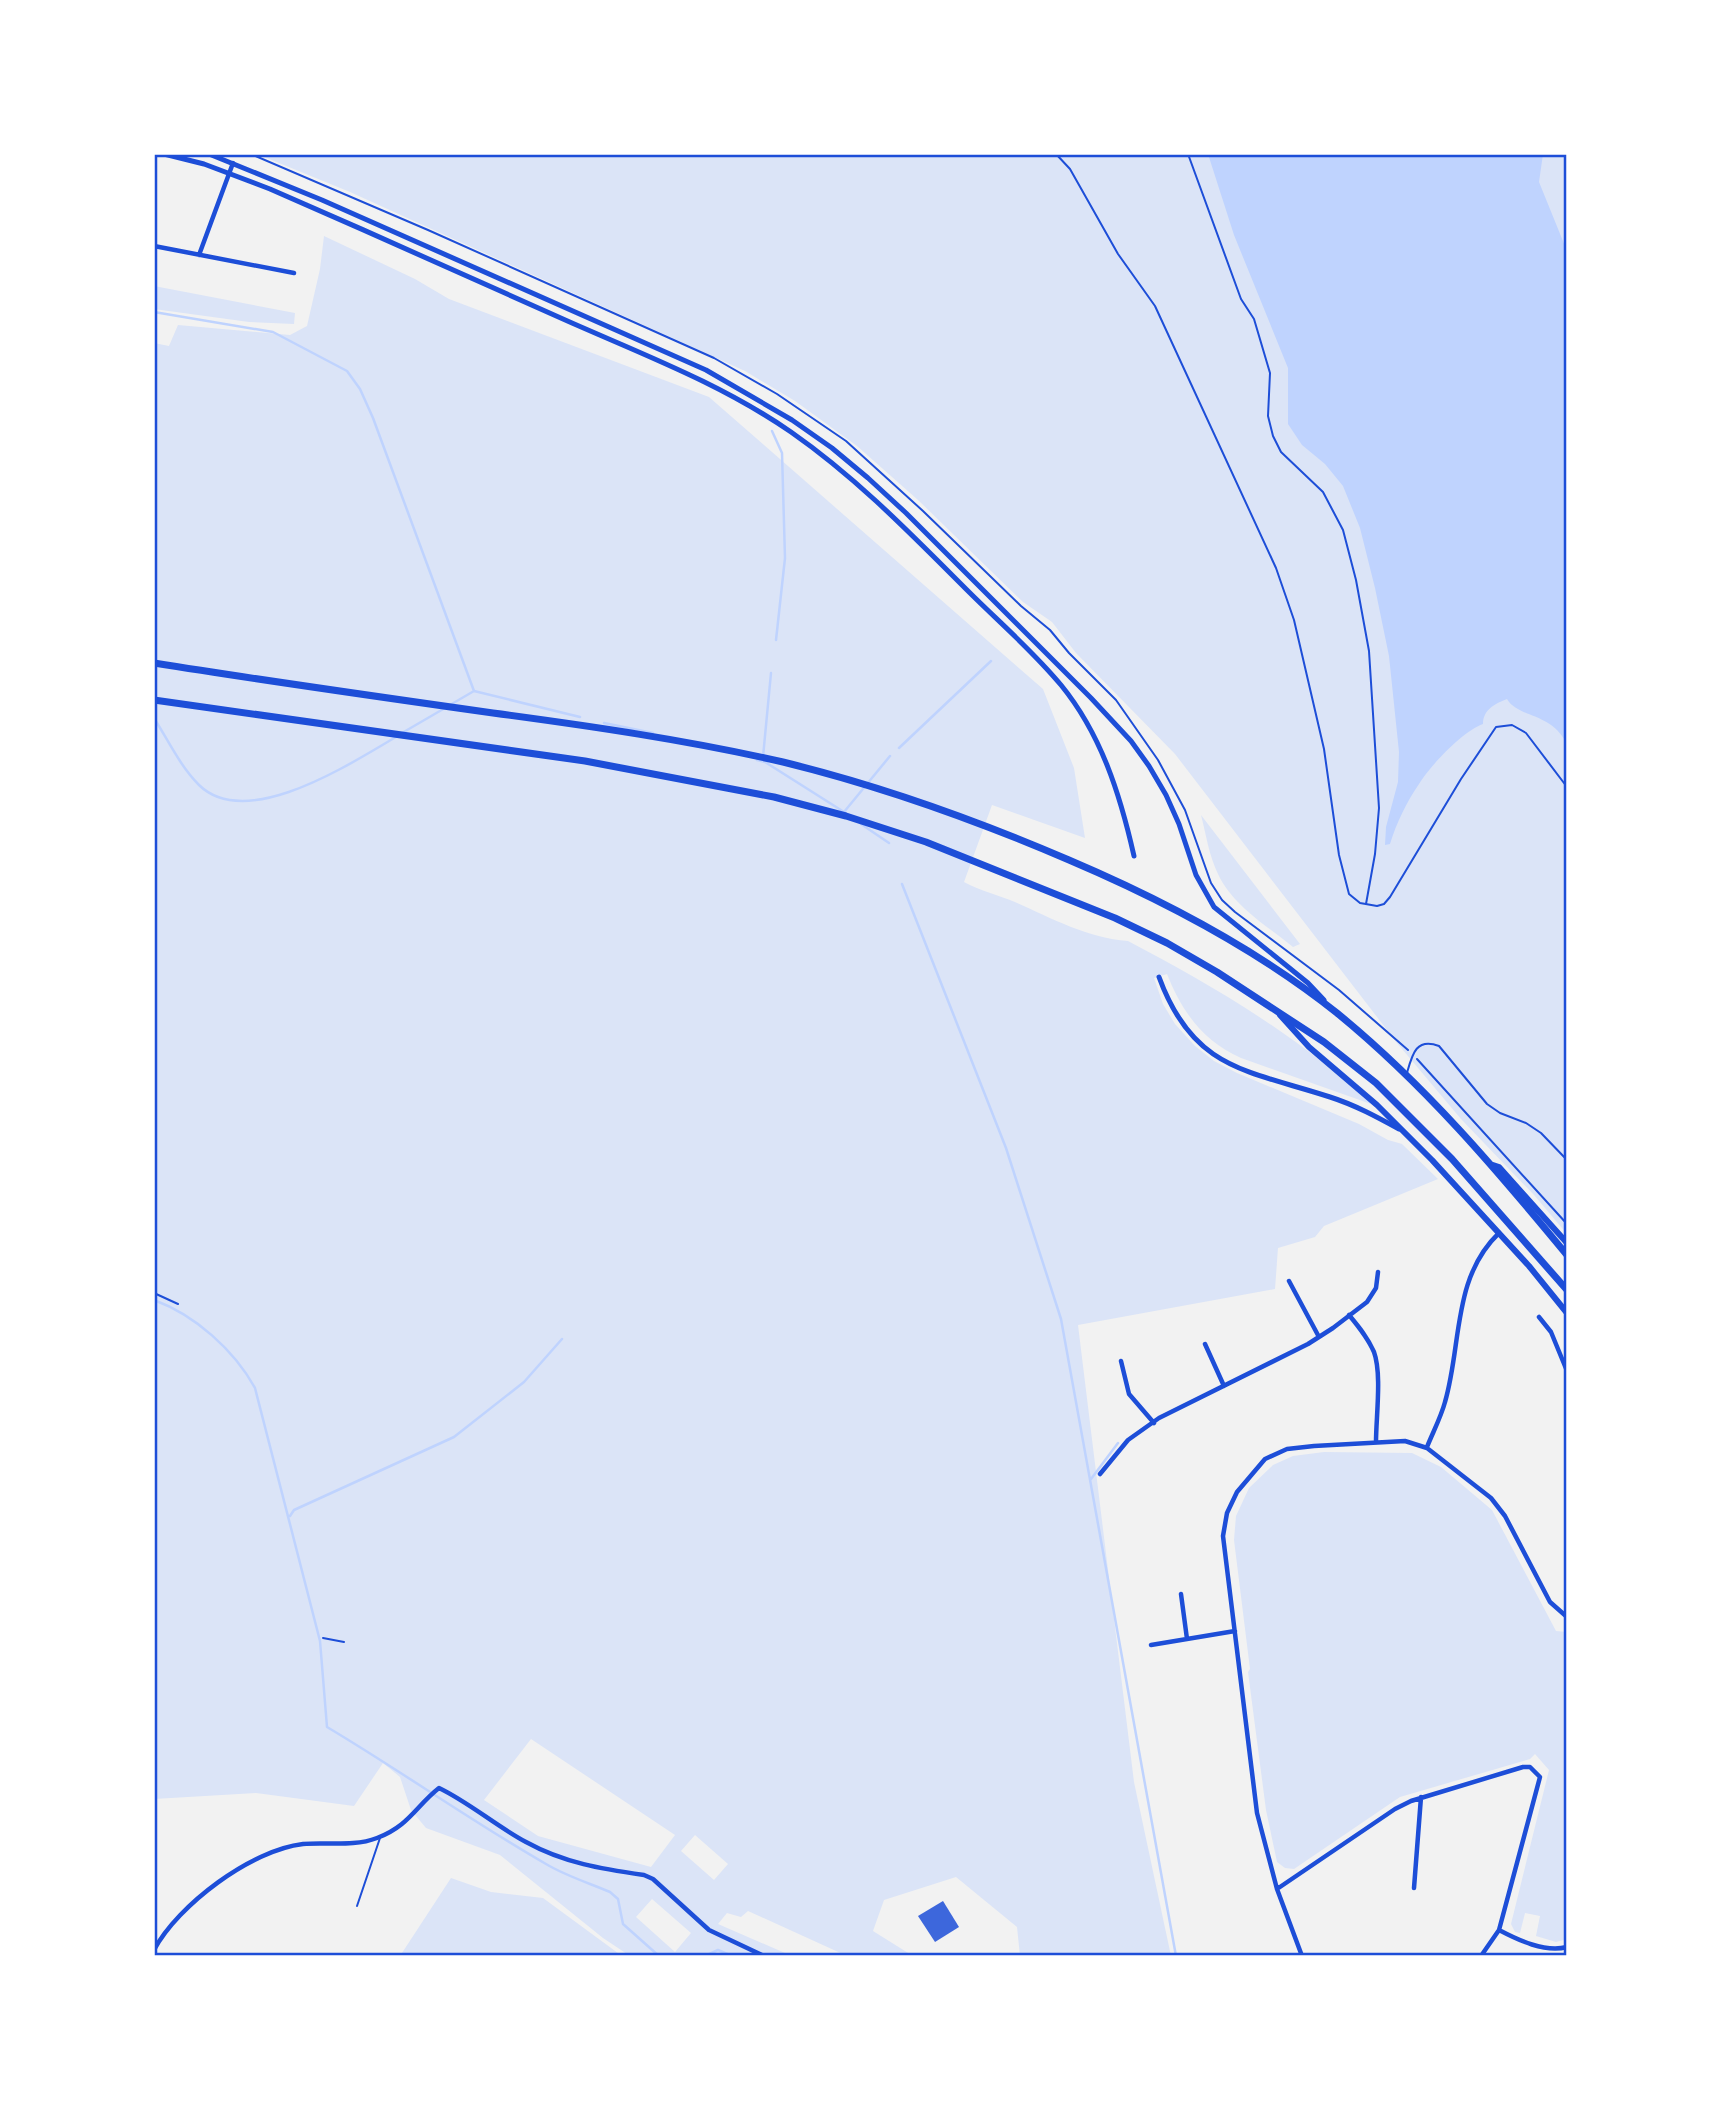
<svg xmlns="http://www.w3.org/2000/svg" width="1721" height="2110" viewBox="0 0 1721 2110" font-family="Barlow,sans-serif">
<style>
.green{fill:#dbe4f7;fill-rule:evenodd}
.water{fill:#bfd3fe}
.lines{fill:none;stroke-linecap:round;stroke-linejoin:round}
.stream{stroke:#bfd3fe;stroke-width:2.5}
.building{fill:#3d67dc}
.path{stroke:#1d4ed8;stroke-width:2}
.service{stroke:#1d4ed8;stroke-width:2}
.minor{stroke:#1d4ed8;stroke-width:4.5}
.tertiary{stroke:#1d4ed8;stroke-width:5}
.primary{stroke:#1d4ed8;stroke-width:6}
.trunk{stroke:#1d4ed8;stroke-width:7}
.neatline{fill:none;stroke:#1d4ed8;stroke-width:2.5}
</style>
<rect width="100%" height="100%" fill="#f2f2f2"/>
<path class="green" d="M257 154H1567V1234L1534 1195 1461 1119 1397 1043 1175 754 1076 653 1052 622 1023 602 918 500 857 446 795 401 745 371 350 192Z
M324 236 415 279 449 299 709 397 1043 689 1074 768 1085 838 992 805 964 882C981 891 998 895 1015 902 1051 918 1088 938 1128 941 1214 986 1300 1037 1371 1104L1241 1058C1203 1041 1182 1012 1167 974L1154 978 1163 1004 1175 1024 1195 1046 1214 1061 1237 1073 1359 1124 1388 1140 1402 1144 1438 1179 1324 1226 1315 1237 1278 1248 1275 1289 1078 1325 1134 1782 1171 1956H1020L1017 1927 956 1877 884 1900 873 1931 913 1956H847L748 1911 741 1917 727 1913 718 1924 792 1956H630L603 1938 500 1855 426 1828 411 1810 400 1777 383 1763 354 1806 256 1793 154 1799V343L169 346 178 325 290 335 307 326 320 269ZM531 1739 675 1835 651 1867 538 1836 484 1800ZM695 1835 728 1864 714 1880 681 1851ZM652 1899 691 1933 675 1952 636 1917Z
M154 286 295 313 294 324 249 322 154 309Z
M1201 815 1300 944 1293 947C1266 925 1233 906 1218 874 1209 856 1206 834 1201 815Z
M1324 1452 1412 1453 1441 1467 1492 1510 1556 1631 1567 1632V1939L1556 1942 1536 1936 1540 1916 1525 1913 1520 1933 1515 1932 1511 1924 1549 1770 1535 1754 1530 1759 1400 1797 1294 1869 1285 1868 1277 1862 1266 1810 1248 1672 1250 1669 1234 1540 1236 1516 1249 1488 1273 1465 1293 1456Z
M451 1878 491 1892 543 1898 622 1956H400Z"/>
<path class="water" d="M1208 154H1543L1539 182 1567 251V744C1551 712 1518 718 1507 699 1494 704 1483 710 1483 724 1463 731 1430 766 1419 784 1407 801 1396 824 1390 844L1385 845 1386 827 1398 782 1399 752 1389 656 1375 588 1360 528 1343 486 1325 464 1302 445 1288 424V368L1234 235Z"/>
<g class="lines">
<path class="stream" d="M154 312 273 332 347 371 360 389 373 418 474 691
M772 431 782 453 785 558 776 640
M450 705 474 691 580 717
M154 718C168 740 180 766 199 785 247 832 351 763 396 737
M604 723 653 733
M402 733 445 708
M899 748 991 661
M763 757 771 673
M757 760 765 762 844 812
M844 812 890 756
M861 824 889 843
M902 884 1006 1148 1061 1319 1176 1956
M154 1300C195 1315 234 1350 255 1388L320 1641 327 1727C401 1771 471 1821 546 1864 566 1876 589 1883 610 1892L618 1899 623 1924 659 1956
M1091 1479 1118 1443
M290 1516 294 1510 454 1437 524 1382 562 1339
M705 1956 718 1950 732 1956"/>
</g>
<path class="building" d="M943 1901 959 1927 935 1942 918 1916Z"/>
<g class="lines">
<path class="path" d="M251 154 428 230 714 358 777 394 846 441 923 511 1021 606 1050 630 1069 653 1116 700 1158 760 1185 810 1211 883 1222 900 1235 912 1339 990 1408 1050
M1056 154 1070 169 1118 254 1155 306 1276 568 1294 620 1324 749 1339 855 1349 894 1360 903 1377 906 1384 904 1390 897 1461 779 1496 727 1512 725 1526 733 1567 787
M1188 154 1241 299 1254 319 1270 373 1268 416 1273 436 1281 452 1323 492 1343 530 1356 580 1369 651 1379 808 1375 854 1366 904
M1417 1059 1567 1224
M154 1293 178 1304
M323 1638 344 1642"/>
<path class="service" d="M1407 1073C1412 1055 1416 1037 1439 1046L1487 1104 1500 1113 1526 1123 1541 1133 1567 1160
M357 1906 380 1838"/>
<path class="minor" d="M154 246 294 273
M199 255 233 163
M1289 1281 1319 1337
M1349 1315C1359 1327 1368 1338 1374 1352 1382 1374 1376 1417 1376 1442
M1539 1317 1551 1332 1567 1371
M1205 1344 1224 1386
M1121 1361 1129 1394 1154 1423
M1427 1447C1433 1432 1441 1417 1445 1402 1462 1344 1452 1278 1499 1233
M1100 1474 1128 1440 1159 1418 1308 1344 1333 1328 1367 1302 1376 1288 1378 1272
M1181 1594 1187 1639
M1151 1645 1235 1631
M1414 1888 1421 1797
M1277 1889 1395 1809 1411 1801 1523 1767H1530L1540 1777 1499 1930 1481 1956
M1499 1930C1518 1940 1545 1953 1567 1947
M154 1950C178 1905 251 1850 303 1844 327 1842 354 1847 377 1838 409 1826 416 1806 439 1788 470 1803 496 1826 526 1842 564 1863 602 1869 644 1875L653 1879 709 1930 764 1956
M1302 1956 1277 1889 1257 1813 1223 1536 1227 1513 1237 1492 1265 1459 1287 1449 1314 1446 1405 1441 1427 1448 1491 1498 1505 1516 1550 1602 1567 1617"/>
<path class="tertiary" d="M164 154 204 164 270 189C371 233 472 278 572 323 647 356 723 385 791 432 857 478 912 535 968 591 999 622 1033 651 1061 685 1101 734 1120 794 1134 856
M209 154 322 200 706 370 792 420 832 448 868 478 906 513 1091 698 1131 741 1149 766 1166 795 1179 824 1196 875 1214 907 1308 983 1324 1000
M1159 977C1193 1070 1247 1070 1330 1097 1355 1105 1377 1117 1399 1129"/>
<path class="primary" d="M1280 1015 1309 1047 1377 1105 1432 1160 1529 1266 1567 1313
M1493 1165 1499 1167 1567 1243"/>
<path class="trunk" d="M154 663C267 681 380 697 493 713 590 726 687 740 783 762 881 786 976 820 1069 860 1163 900 1257 949 1337 1013 1424 1084 1496 1169 1567 1255
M154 700 585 761 774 797 846 816 926 842 1115 918 1167 943 1217 972 1324 1042 1376 1083 1452 1159 1567 1290"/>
</g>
<rect width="1721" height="2110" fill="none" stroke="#ffffff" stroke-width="312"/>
<rect x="156" y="156" width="1409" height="1798" class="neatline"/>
</svg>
